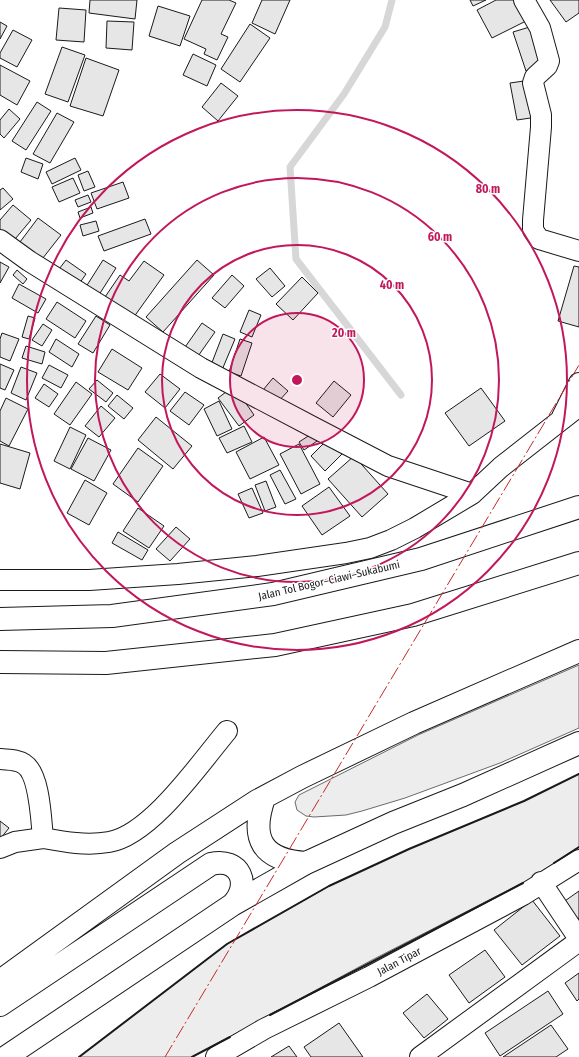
<svg xmlns="http://www.w3.org/2000/svg" width="579" height="1057" viewBox="0 0 579 1057" font-family="'Fira Sans Condensed',sans-serif">
<style>
.built{fill:#ededed;stroke:#6a6a6a}
.lines{fill:none;stroke-linecap:round;stroke-linejoin:round}
.stream{stroke:#d7d7d7;stroke-width:7}
.building{fill:#e6e6e6;stroke:#1a1a1a}
.street-casing{stroke:#1a1a1a;stroke-width:22}
.highway-casing{stroke:#1a1a1a;stroke-width:24}
.street{stroke:#fff;stroke-width:20}
.highway{stroke:#fff;stroke-width:22}
.wall{stroke:#1a1a1a;stroke-width:2}
.power{stroke:#c62828;stroke-width:1;stroke-dasharray:14 3 2 3;stroke-linecap:butt}
.ring{fill:none;stroke:#c2185b;stroke-width:2}
.labels{text-anchor:middle;stroke-width:3;stroke-linejoin:round;paint-order:stroke}
.street-label{font-size:11px;fill:#1a1a1a;stroke:#fff}
.centre{fill:#c2185b;stroke:#fff;stroke-width:2}
.ring-label{font-size:12px;text-anchor:middle;font-weight:bold;fill:#c2185b;stroke:#fff;stroke-width:3;stroke-linejoin:round;paint-order:stroke}
</style>
<rect width="100%" height="100%" fill="#fff"/>
<path class="built" d="M579 665V728L500 763 405 798 362 811 346 815 314 817 306 816 297 810 295 802 299 795 418 735Z
M579 774V847L526 881 372 960 192 1057H79L227 944 329 886 409 849 524 801Z"/>
<g class="lines">
<path class="stream" d="M392 0 385 27 344 94 290 167 296 259 401 395"/>
</g>
<path class="building" d="M90 0H137L135 19 89 13Z
M202 0H229L236 3 221 34 228 37 217 60 204 54 206 49 184 39Z
M262 0H290L275 34 252 23Z
M470 0H486L473 6Z
M496 0H515L526 21 492 38 477 10Z
M550 0H579V13L566 22Z
M158 6 190 16 180 46 149 36Z
M59 8 86 10 84 42 56 40Z
M107 21 134 22 132 50 106 48Z
M0 22 7 26 0 39Z
M250 24 270 38 240 82 221 69Z
M533 26 546 64 526 71 513 32Z
M13 30 32 40 17 67 0 58V53Z
M62 47 85 55 68 102 45 94Z
M193 54 216 65 207 86 183 75Z
M86 58 119 70 103 116 70 106Z
M0 65 30 81 17 105 0 95Z
M531 80 537 117 517 120 510 83Z
M221 83 238 96 218 121 202 107Z
M37 102 51 111 26 150 12 141Z
M9 109 20 119 4 138 0 134V120Z
M57 113 74 122 50 163 33 154Z
M26 158 43 164 38 179 21 172Z
M75 158 81 170 52 184 46 172Z
M88 171 95 187 84 191 78 175Z
M73 178 80 193 59 202 52 187Z
M123 182 129 198 97 209 91 193Z
M3 188 13 199 0 210V190Z
M88 195 91 202 78 207 75 200Z
M13 205 31 220 10 245 0 236V220Z
M91 207 93 213 80 218 78 212Z
M38 218 61 235 39 263 17 246Z
M145 219 151 234 104 251 98 236Z
M96 221 99 231 83 236 80 225Z
M66 260 86 274 77 287 56 273Z
M103 260 116 268 97 298 84 290Z
M197 260 214 275 163 332 146 317Z
M144 261 164 275 131 321 103 300 120 275 129 281Z
M0 262 9 267 0 283Z
M574 266 579 267V327L558 321Z
M270 268 285 286 272 297 256 279Z
M17 270 27 279 23 284 13 275Z
M232 275 244 286 225 308 212 298Z
M302 277 318 293 293 320 276 304Z
M19 284 46 299 38 313 12 298Z
M57 302 86 321 75 338 46 319Z
M249 310 261 315 252 337 240 332Z
M28 316 35 318 29 339 22 337Z
M96 316 110 325 93 353 78 344Z
M202 323 215 332 196 359 183 350Z
M43 324 52 330 42 346 32 340Z
M2 333 19 339 10 361 0 357V339Z
M223 334 235 339 222 370 211 365Z
M56 339 79 354 72 367 49 352Z
M240 339 252 343 241 376 229 372Z
M26 346 45 352 42 364 22 358Z
M112 349 142 368 128 390 98 372Z
M0 364 14 370 5 390 0 388Z
M49 365 68 375 61 388 42 378Z
M21 367 37 373 26 400 11 393Z
M160 374 180 389 165 408 145 392Z
M273 378 288 391 277 403 263 390Z
M97 380 113 393 106 402 89 389Z
M334 381 351 395 333 417 316 403Z
M76 382 92 394 70 425 54 414Z
M44 384 58 394 49 407 35 398Z
M234 386 254 415 239 426 218 398Z
M481 388 505 421 469 446 445 413Z
M185 392 204 405 189 425 170 411Z
M117 395 133 408 124 419 108 406Z
M6 398 28 409 9 446 0 441V411Z
M219 401 232 429 217 436 204 409Z
M101 406 115 418 99 437 85 426Z
M156 417 192 446 173 469 138 440Z
M244 426 252 442 227 453 219 438Z
M70 427 86 435 70 469 54 461Z
M316 431 320 439 304 450 299 442Z
M264 437 279 465 250 479 236 452Z
M88 438 111 450 94 481 71 469Z
M328 439 342 454 325 471 311 456Z
M0 444 30 453 20 489 0 483Z
M299 444 320 484 301 494 280 454Z
M138 448 163 466 138 502 113 484Z
M354 456 388 494 362 517 328 479Z
M280 470 296 499 285 504 270 475Z
M85 480 107 493 89 525 67 513Z
M266 481 276 507 265 511 255 485Z
M329 487 350 516 322 535 302 506Z
M252 488 263 513 249 518 238 494Z
M138 508 164 526 149 548 123 531Z
M176 527 190 539 170 561 156 549Z
M118 532 148 550 142 560 112 543Z
M0 821 9 828 1 838 0 837Z
M579 891V918L575 921 562 903Z
M532 900 560 936 522 965 494 930Z
M485 950 505 977 469 1003 449 975Z
M579 973V999L577 1001 565 983Z
M548 991 563 1014 500 1056 485 1033Z
M427 994 448 1019 424 1038 403 1013Z
M339 1023 363 1057H311L304 1047Z
M551 1025 568 1049 556 1057H503Z
M289 1046 297 1057H271Z"/>
<g class="lines">
<g class="street-casing">
<path id="street" d="M524 0 540 28 549 61 547 66 535 77 533 83 541 115V127L533 220V230L539 239 579 251
M0 240 29 261 201 368 313 427 388 466 472 494
M562 417 579 383
M0 580H89L178 574 257 566 346 553 370 548 391 540 415 528 472 494 501 467 579 406
M0 759C8 760 17 759 24 764 40 774 41 820 43 838 65 842 87 846 109 842 151 835 200 763 227 731
M0 848 15 842 43 838
M541 882 579 939
M216 1057 264 1029 369 977 523 895 579 860
M420 1057 579 941"/>
</g>
<g class="highway-casing">
<path id="highway" d="M0 619 112 616 273 594 421 559 579 507
M0 662 106 663 275 645 413 615 579 563
M264 798C250 839 262 860 306 863
M0 981 177 853 257 801 302 777 414 723 579 651
M0 1005 211 864C240 857 252 885 232 905
M6 1057 232 905 306 863 393 823 463 795 579 743"/>
</g>
<use href="#street" class="street"/>
<use href="#highway" class="highway"/>
<path class="wall" d="M554 863 579 847
M270 1015 523 883
M79 1057 227 944 329 886 409 849 524 801 579 774
M192 1057 230 1037"/>
<path class="power" d="M165 1057 579 365"/>
</g>
<circle cx="297" cy="380" r="67" fill="#c2185b" fill-opacity=".12"/>
<g class="ring">
<circle cx="297" cy="380" r="67"/>
<circle cx="297" cy="380" r="135"/>
<circle cx="297" cy="380" r="202"/>
<circle cx="297" cy="380" r="270"/>
</g>
<g class="labels">
<g class="street-label">
<text transform="translate(329 580) rotate(-13)" y="4">Jalan Tol Bogor–Ciawi–Sukabumi</text>
<text transform="translate(399 961) rotate(-28)" y="4">Jalan Tipar</text>
</g>
</g>
<circle cx="297" cy="380" r="6" class="centre"/>
<g class="ring-label">
<text x="488" y="193">80 m</text>
<text x="440" y="241">60 m</text>
<text x="392" y="289">40 m</text>
<text x="344" y="337">20 m</text>
</g>
</svg>
